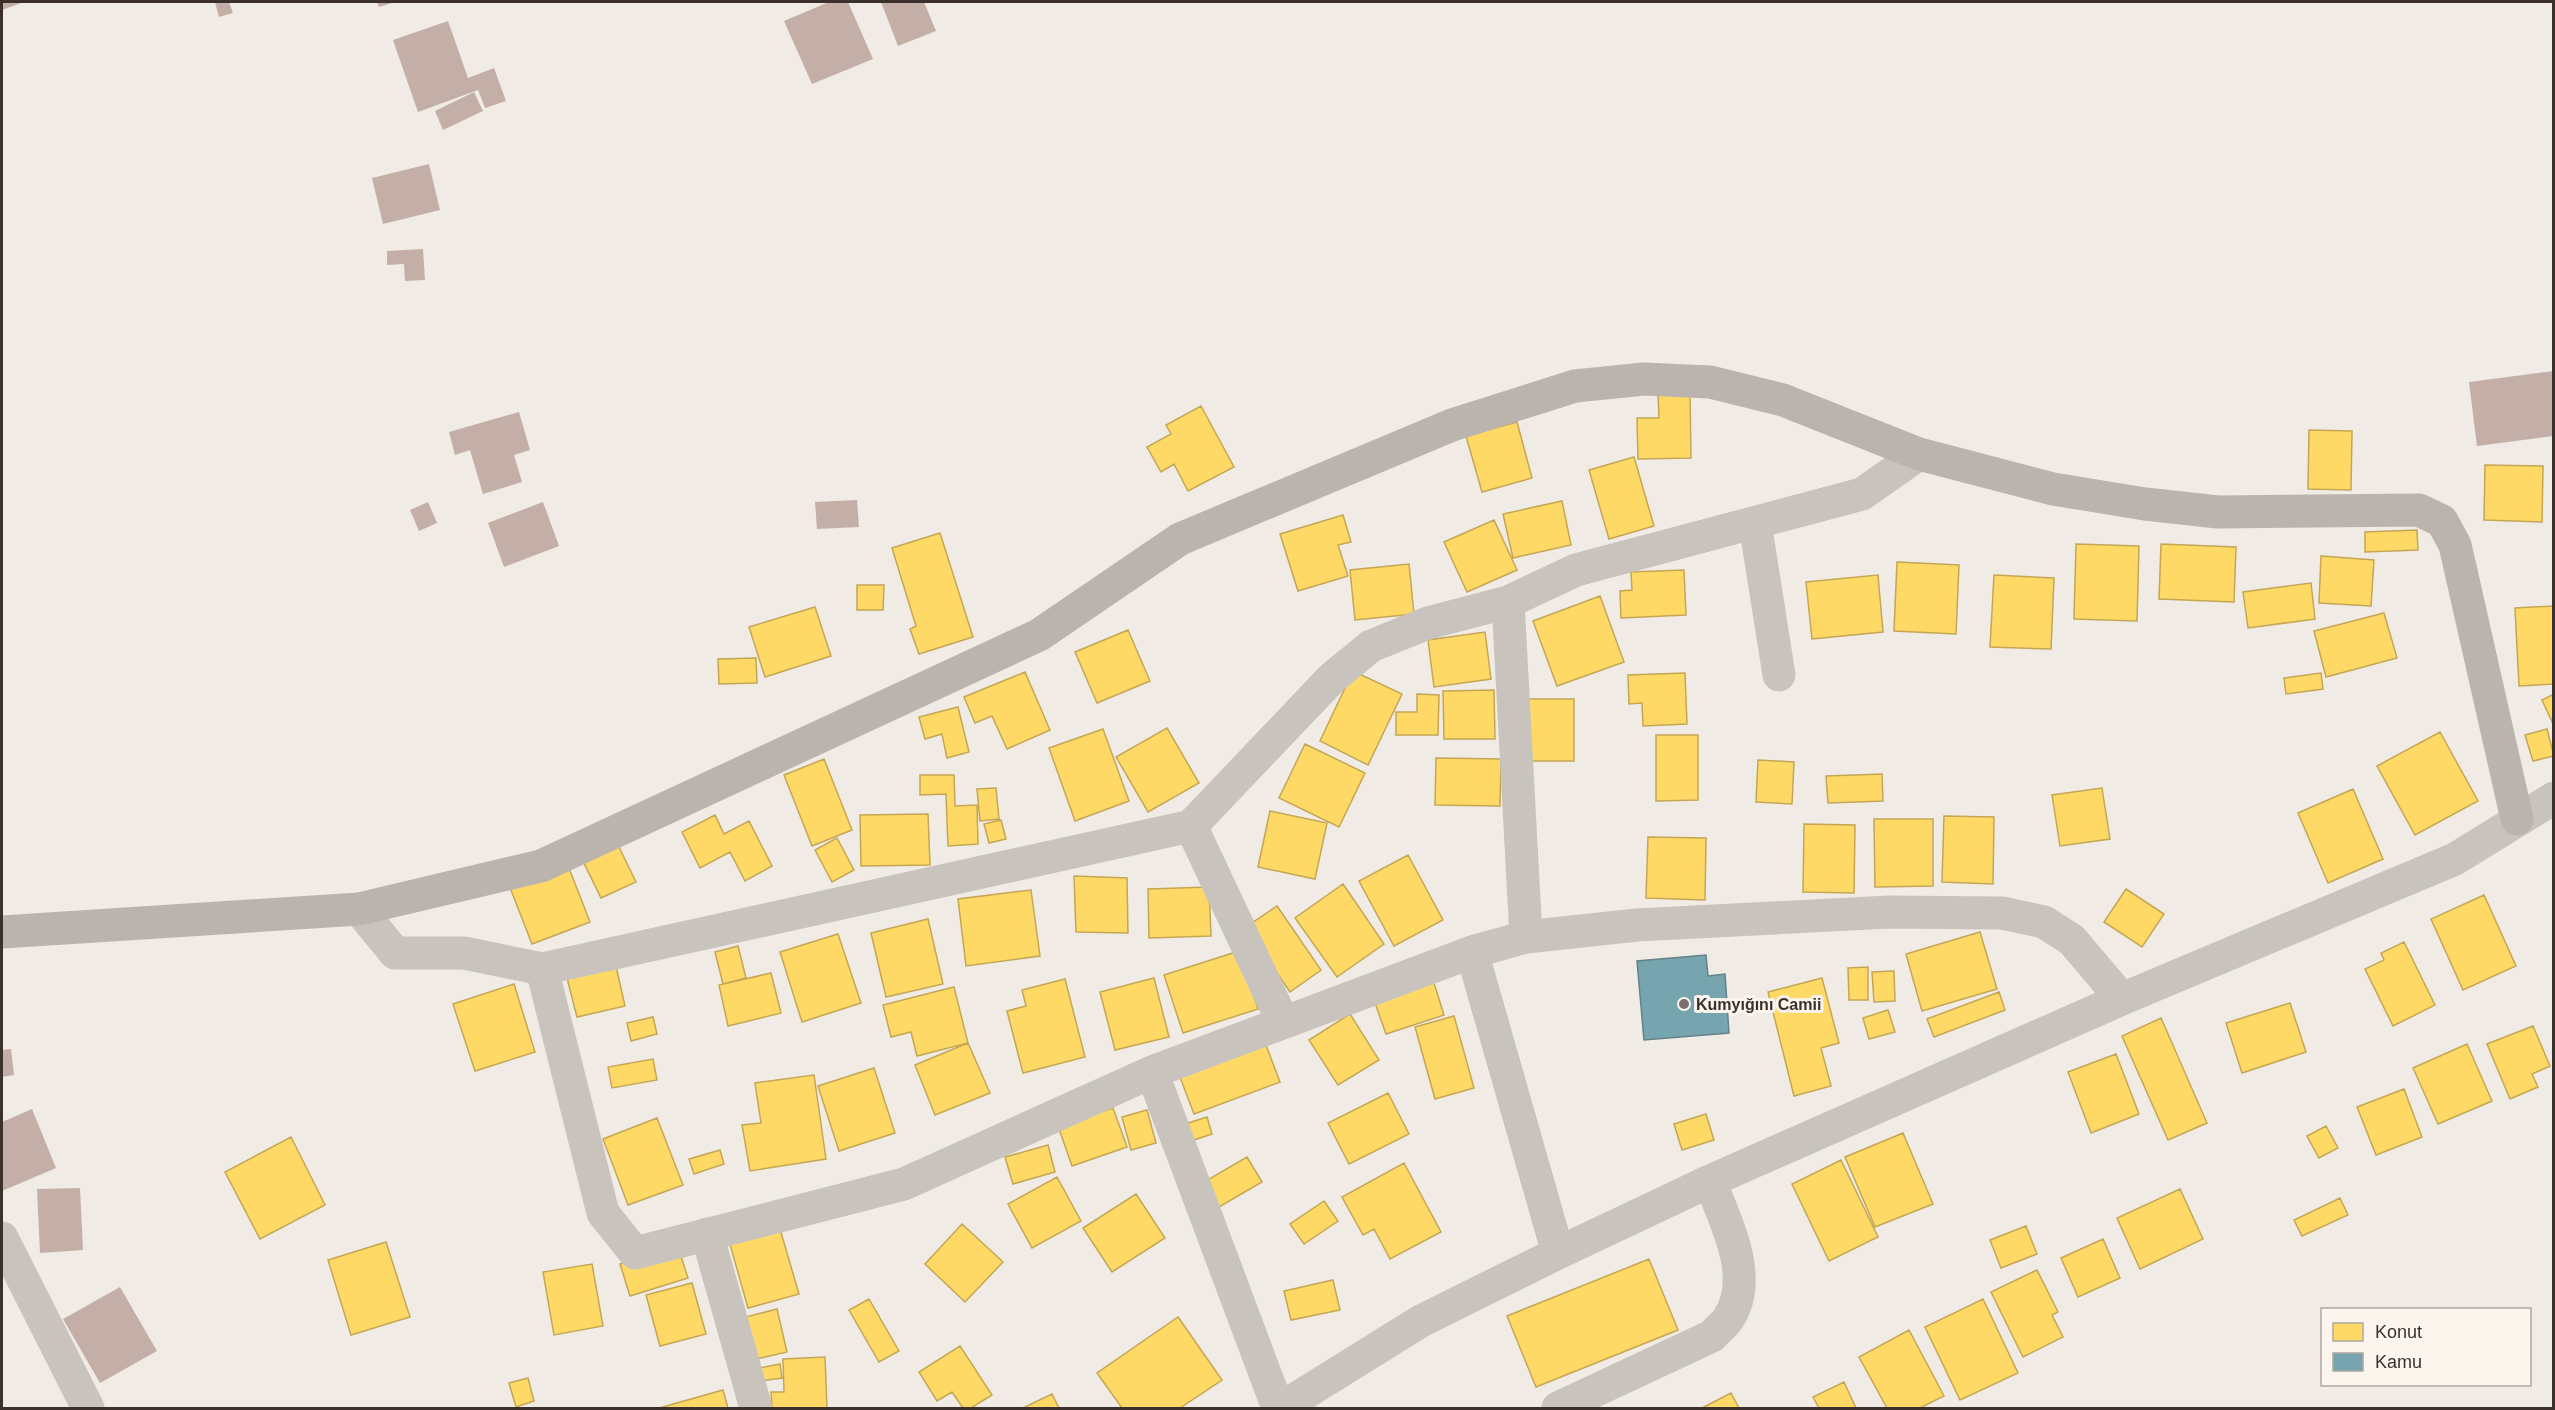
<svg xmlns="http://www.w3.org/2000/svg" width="2555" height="1410" viewBox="0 0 2555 1410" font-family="Helvetica,sans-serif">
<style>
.homes{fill:#ffd966;stroke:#c4a654;stroke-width:1.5}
.public{fill:#76a5af;stroke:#648287;stroke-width:1.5}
.building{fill:#c3afa7}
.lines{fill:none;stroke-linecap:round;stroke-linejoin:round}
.street{stroke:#c9c3be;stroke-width:33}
.secondary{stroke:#bab3ae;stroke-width:33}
.poi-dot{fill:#7a716c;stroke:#fbf5ee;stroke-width:2}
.labels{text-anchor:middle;stroke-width:6;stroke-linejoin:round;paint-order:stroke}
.poi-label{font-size:16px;font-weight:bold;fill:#3b302b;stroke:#fbf5ee;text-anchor:start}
</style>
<rect width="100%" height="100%" fill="#f0ebe5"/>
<path class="homes" d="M1690 392 1691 458 1638 459 1637 418H1659L1658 393Z
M1201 406 1234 467 1188 491 1174 464 1161 472 1147 447 1171 434 1166 425Z
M1517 422 1532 478 1482 492 1466 436Z
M2309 430 2352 431 2351 490 2308 489Z
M1634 457 1654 526 1609 539 1589 470Z
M2485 465 2543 466 2542 522 2484 520Z
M1562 501 1571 545 1513 558 1503 514Z
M1343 515 1351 542 1338 545 1348 576 1298 591 1280 534Z
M1494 520 1517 570 1467 592 1444 542Z
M2417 530 2418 550 2365 552V532Z
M940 533 973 637 919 654 910 629 916 626 892 548Z
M2076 544 2139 546 2137 621 2074 619Z
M2161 544 2236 547 2234 602 2159 599Z
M2321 556 2374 560 2371 606 2319 603Z
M1897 562 1959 565 1956 634 1894 631Z
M1409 564 1414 614 1355 620 1350 570Z
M1684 570 1686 615 1621 618 1620 591 1632 590 1631 572Z
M1878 575 1883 632 1812 639 1806 582Z
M1994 575 2054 578 2051 649 1990 647Z
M2311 583 2315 619 2248 628 2243 592Z
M857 585H884L883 610H857Z
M1600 596 1624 662 1557 686 1533 621Z
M2554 606V684L2519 686 2515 608Z
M815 607 831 656 765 677 749 627Z
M2384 613 2397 658 2326 677 2314 631Z
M1128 630 1150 681 1097 703 1075 652Z
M1485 632 1491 679 1434 687 1428 640Z
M756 658 757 683 719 684 718 659Z
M1353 671 1402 694 1368 765 1320 741Z
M1025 672 1050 730 1007 749 992 716 975 723 964 697Z
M1685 673 1687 724 1643 726 1642 703 1629 704 1628 675Z
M2321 673 2323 689 2286 694 2284 678Z
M1494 690 1495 739H1444L1443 691Z
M1417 694 1439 695 1438 735H1396V712H1417Z
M2554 694V726L2542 700Z
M1524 699H1574V761H1523Z
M958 707 969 752 947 758 942 734 925 739 919 717Z
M1167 728 1199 783 1148 812 1116 757Z
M1103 729 1129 801 1075 821 1049 748Z
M2547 729 2554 756 2533 761 2525 735Z
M2440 732 2478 801 2415 835 2377 766Z
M1656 735H1698V800L1656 801Z
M1305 744 1365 773 1339 827 1279 798Z
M1436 758 1501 759 1500 806 1435 805Z
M824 759 852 830 812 846 784 775Z
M1758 760 1794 762 1792 804 1756 802Z
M1882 774 1883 801 1828 803 1826 776Z
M920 775H954L955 806 977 805 978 844 948 846 946 794 920 795Z
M996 788 999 819 980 821 977 789Z
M2102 788 2110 839 2060 846 2052 795Z
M2353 789 2383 859 2328 883 2298 813Z
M1270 811 1327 823 1315 879 1258 867Z
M928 814 930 865 861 866 860 815Z
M715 815 724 834 749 821 772 866 745 881 730 852 700 868 682 832Z
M1944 816 1994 817 1993 884 1942 882Z
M1874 819H1933V886L1875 887Z
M1001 820 1006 839 989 843 984 824Z
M1804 824 1855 825 1854 893 1803 892Z
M1648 837 1706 838 1705 900 1646 898Z
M837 838 854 870 832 882 815 850Z
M617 843 636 882 601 898 582 859Z
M1408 855 1443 920 1394 946 1359 881Z
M567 863 590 922 532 944 509 885Z
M1074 876 1127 878 1128 933 1076 932Z
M1343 884 1384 944 1337 977 1295 918Z
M1209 887 1211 936 1149 938 1148 889Z
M2126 889 2164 914 2142 947 2104 922Z
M1031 890 1040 956 966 966 958 899Z
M2484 895 2516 966 2463 990 2431 919Z
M1277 906 1321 970 1290 992 1246 927Z
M928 919 943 984 886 997 871 933Z
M1980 932 1997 989 1922 1011 1906 954Z
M838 934 861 1003 802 1022 780 952Z
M2404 942 2435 1005 2393 1026 2365 969 2384 960 2381 953Z
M738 946 746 978 723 984 715 952Z
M1239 951 1258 1009 1183 1033 1164 975Z
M615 962 625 1006 577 1017 566 974Z
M1868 967V1000H1849L1848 968Z
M1894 971 1895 1001 1874 1002 1872 972Z
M771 973 781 1013 728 1026 719 985Z
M1154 978 1169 1037 1115 1050 1100 992Z
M1822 978 1839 1043 1821 1048 1831 1086 1794 1096 1768 992Z
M1065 979 1085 1057 1023 1073 1007 1011 1026 1006 1022 990Z
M1433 980 1444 1015 1386 1034 1374 1000Z
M514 984 535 1052 475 1071 453 1004Z
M954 987 968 1043 917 1056 911 1032 891 1037 883 1005Z
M1999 992 2005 1010 1934 1037 1927 1019Z
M2290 1003 2306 1052 2242 1073 2226 1023Z
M1888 1010 1895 1032 1869 1039 1863 1018Z
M1350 1014 1379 1060 1338 1085 1309 1040Z
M1454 1016 1474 1088 1435 1099 1415 1027Z
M653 1017 657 1034 631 1041 627 1023Z
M2161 1018 2207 1123 2168 1140 2122 1036Z
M2533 1026 2550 1066 2532 1074 2538 1087 2510 1099 2487 1044Z
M968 1043 990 1093 935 1115 915 1065Z
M2467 1044 2492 1101 2438 1124 2413 1068Z
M1266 1045 1280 1082 1194 1114 1180 1077Z
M2116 1054 2139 1114 2091 1133 2068 1072Z
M653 1059 657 1080 612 1088 608 1067Z
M874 1068 895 1133 839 1151 818 1086Z
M814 1075 826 1159 750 1171 742 1125 761 1123 755 1083Z
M2404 1089 2422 1137 2376 1155 2357 1107Z
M1388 1093 1409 1134 1349 1164 1328 1123Z
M1113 1108 1127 1147 1072 1166 1058 1126Z
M1147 1110 1156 1143 1131 1150 1122 1117Z
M1706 1114 1714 1140 1682 1150 1674 1124Z
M1207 1117 1212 1134 1191 1141 1185 1124Z
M657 1118 683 1185 628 1205 603 1139Z
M2326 1126 2338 1148 2319 1158 2307 1136Z
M1903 1133 1933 1204 1875 1227 1845 1157Z
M291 1137 325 1205 260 1239 225 1172Z
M1048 1145 1055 1172 1013 1184 1005 1157Z
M720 1150 724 1164 694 1174 689 1159Z
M1247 1157 1262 1182 1219 1207 1204 1182Z
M1841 1160 1878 1237 1829 1261 1792 1184Z
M1404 1163 1441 1232 1390 1259 1374 1229 1363 1235 1342 1197Z
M1057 1177 1081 1221 1032 1248 1008 1204Z
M2180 1189 2203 1239 2140 1269 2117 1218Z
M1136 1194 1165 1238 1112 1272 1083 1228Z
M2340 1198 2348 1215 2302 1236 2294 1220Z
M1324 1201 1338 1221 1304 1244 1290 1224Z
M962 1224 1003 1262 965 1302 925 1264Z
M2026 1226 2037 1254 2001 1268 1990 1240Z
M780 1229 799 1294 748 1308 730 1244Z
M2103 1239 2120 1278 2078 1297 2061 1258Z
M386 1242 410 1317 351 1335 328 1260Z
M678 1247 688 1278 630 1296 620 1264Z
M1649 1259 1678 1330 1536 1387 1507 1316Z
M592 1264 603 1326 554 1335 543 1272Z
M2037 1270 2058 1312 2052 1315 2063 1337 2023 1357 1991 1292Z
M1333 1280 1340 1310 1291 1320 1284 1291Z
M692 1283 706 1334 660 1346 646 1295Z
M869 1299 899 1351 879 1362 849 1310Z
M1983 1299 2018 1373 1960 1400 1925 1327Z
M777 1309 787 1352 752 1360 742 1318Z
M1178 1317 1222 1380 1180 1408H1122L1097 1373Z
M1909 1330 1944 1396 1920 1408H1887L1859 1357Z
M960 1346 992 1395 971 1408H963L952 1392 937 1401 919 1372Z
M825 1357 827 1408H772L771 1392H784L783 1359Z
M780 1364 782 1378 761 1381 759 1368Z
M528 1378 534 1401 516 1407 509 1383Z
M1844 1382 1856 1408H1819L1813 1397Z
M723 1390 728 1408H659Z
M1731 1393 1739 1408H1702Z
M1052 1394 1059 1408H1023Z"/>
<path class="public" d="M1706 955 1708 976 1725 974 1729 1033 1644 1040 1637 961Z"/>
<path class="building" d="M2 2H24L2 10Z
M215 2H229L233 13 219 17Z
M377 2H395L379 7Z
M829 2H848L873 59 812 84 784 21Z
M881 2H924L936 31 898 46Z
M448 21 468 78 494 68 506 101 485 108 478 90 418 112 393 40Z
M474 92 483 111 443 130 435 111Z
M429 164 440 210 383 224 372 178Z
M423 249 425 280 405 281 404 264 387 265V251Z
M2554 371V436L2477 446 2469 382Z
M519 412 530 450 514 455 522 482 483 494 470 450 455 455 449 432Z
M857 500 859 527 817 529 815 502Z
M428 502 437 523 419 531 410 510Z
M543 502 559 546 504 567 488 523Z
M11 1049 14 1075 2 1077V1050Z
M32 1109 56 1168 2 1191V1122Z
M80 1188 83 1250 40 1253 37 1189Z
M120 1287 157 1351 100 1383 63 1319Z"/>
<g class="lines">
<path class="street" d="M1755 523 1779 675
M1508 602 1526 937
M1191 826 1283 1022
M359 909 395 953H464L542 969 1191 826 1332 678 1371 646 1428 623 1508 602 1576 570 1862 494 1919 454
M1472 952 1558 1253
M542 969 603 1213 635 1253 904 1184 1152 1072 1472 952 1526 937 1637 925 1889 912 2002 913 2044 922 2072 940 2122 999
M1152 1072 1278 1408
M707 1234 756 1408
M2 1238 88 1408
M1281 1408 1421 1321 1558 1253 1710 1181 2122 999 2455 859 2554 798
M1558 1408 1712 1336C1717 1330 1724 1325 1728 1319 1756 1278 1725 1221 1710 1181"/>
<path class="secondary" d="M2 932 359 909 541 866 1039 635 1180 539 1452 425 1575 386 1644 379 1710 382 1783 400 1919 454 2053 489 2145 504 2218 512 2419 510 2442 521 2455 545 2517 819"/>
</g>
<circle class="poi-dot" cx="1684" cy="1004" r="6"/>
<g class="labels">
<g class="poi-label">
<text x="1696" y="1010">Kumyığını Camii</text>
</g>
</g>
<rect width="2555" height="1410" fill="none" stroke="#3b302b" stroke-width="6"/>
<rect x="2321" y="1308" width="210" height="78" fill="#fbf5ee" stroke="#aea6a0" stroke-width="1.5"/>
<rect x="2333" y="1323" width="30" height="18" fill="#ffd966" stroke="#aea6a0" stroke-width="1.5"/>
<text x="2375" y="1338" font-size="18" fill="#3b302b">Konut</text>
<rect x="2333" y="1353" width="30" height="18" fill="#76a5af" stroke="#aea6a0" stroke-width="1.5"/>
<text x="2375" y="1368" font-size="18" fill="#3b302b">Kamu</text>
</svg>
